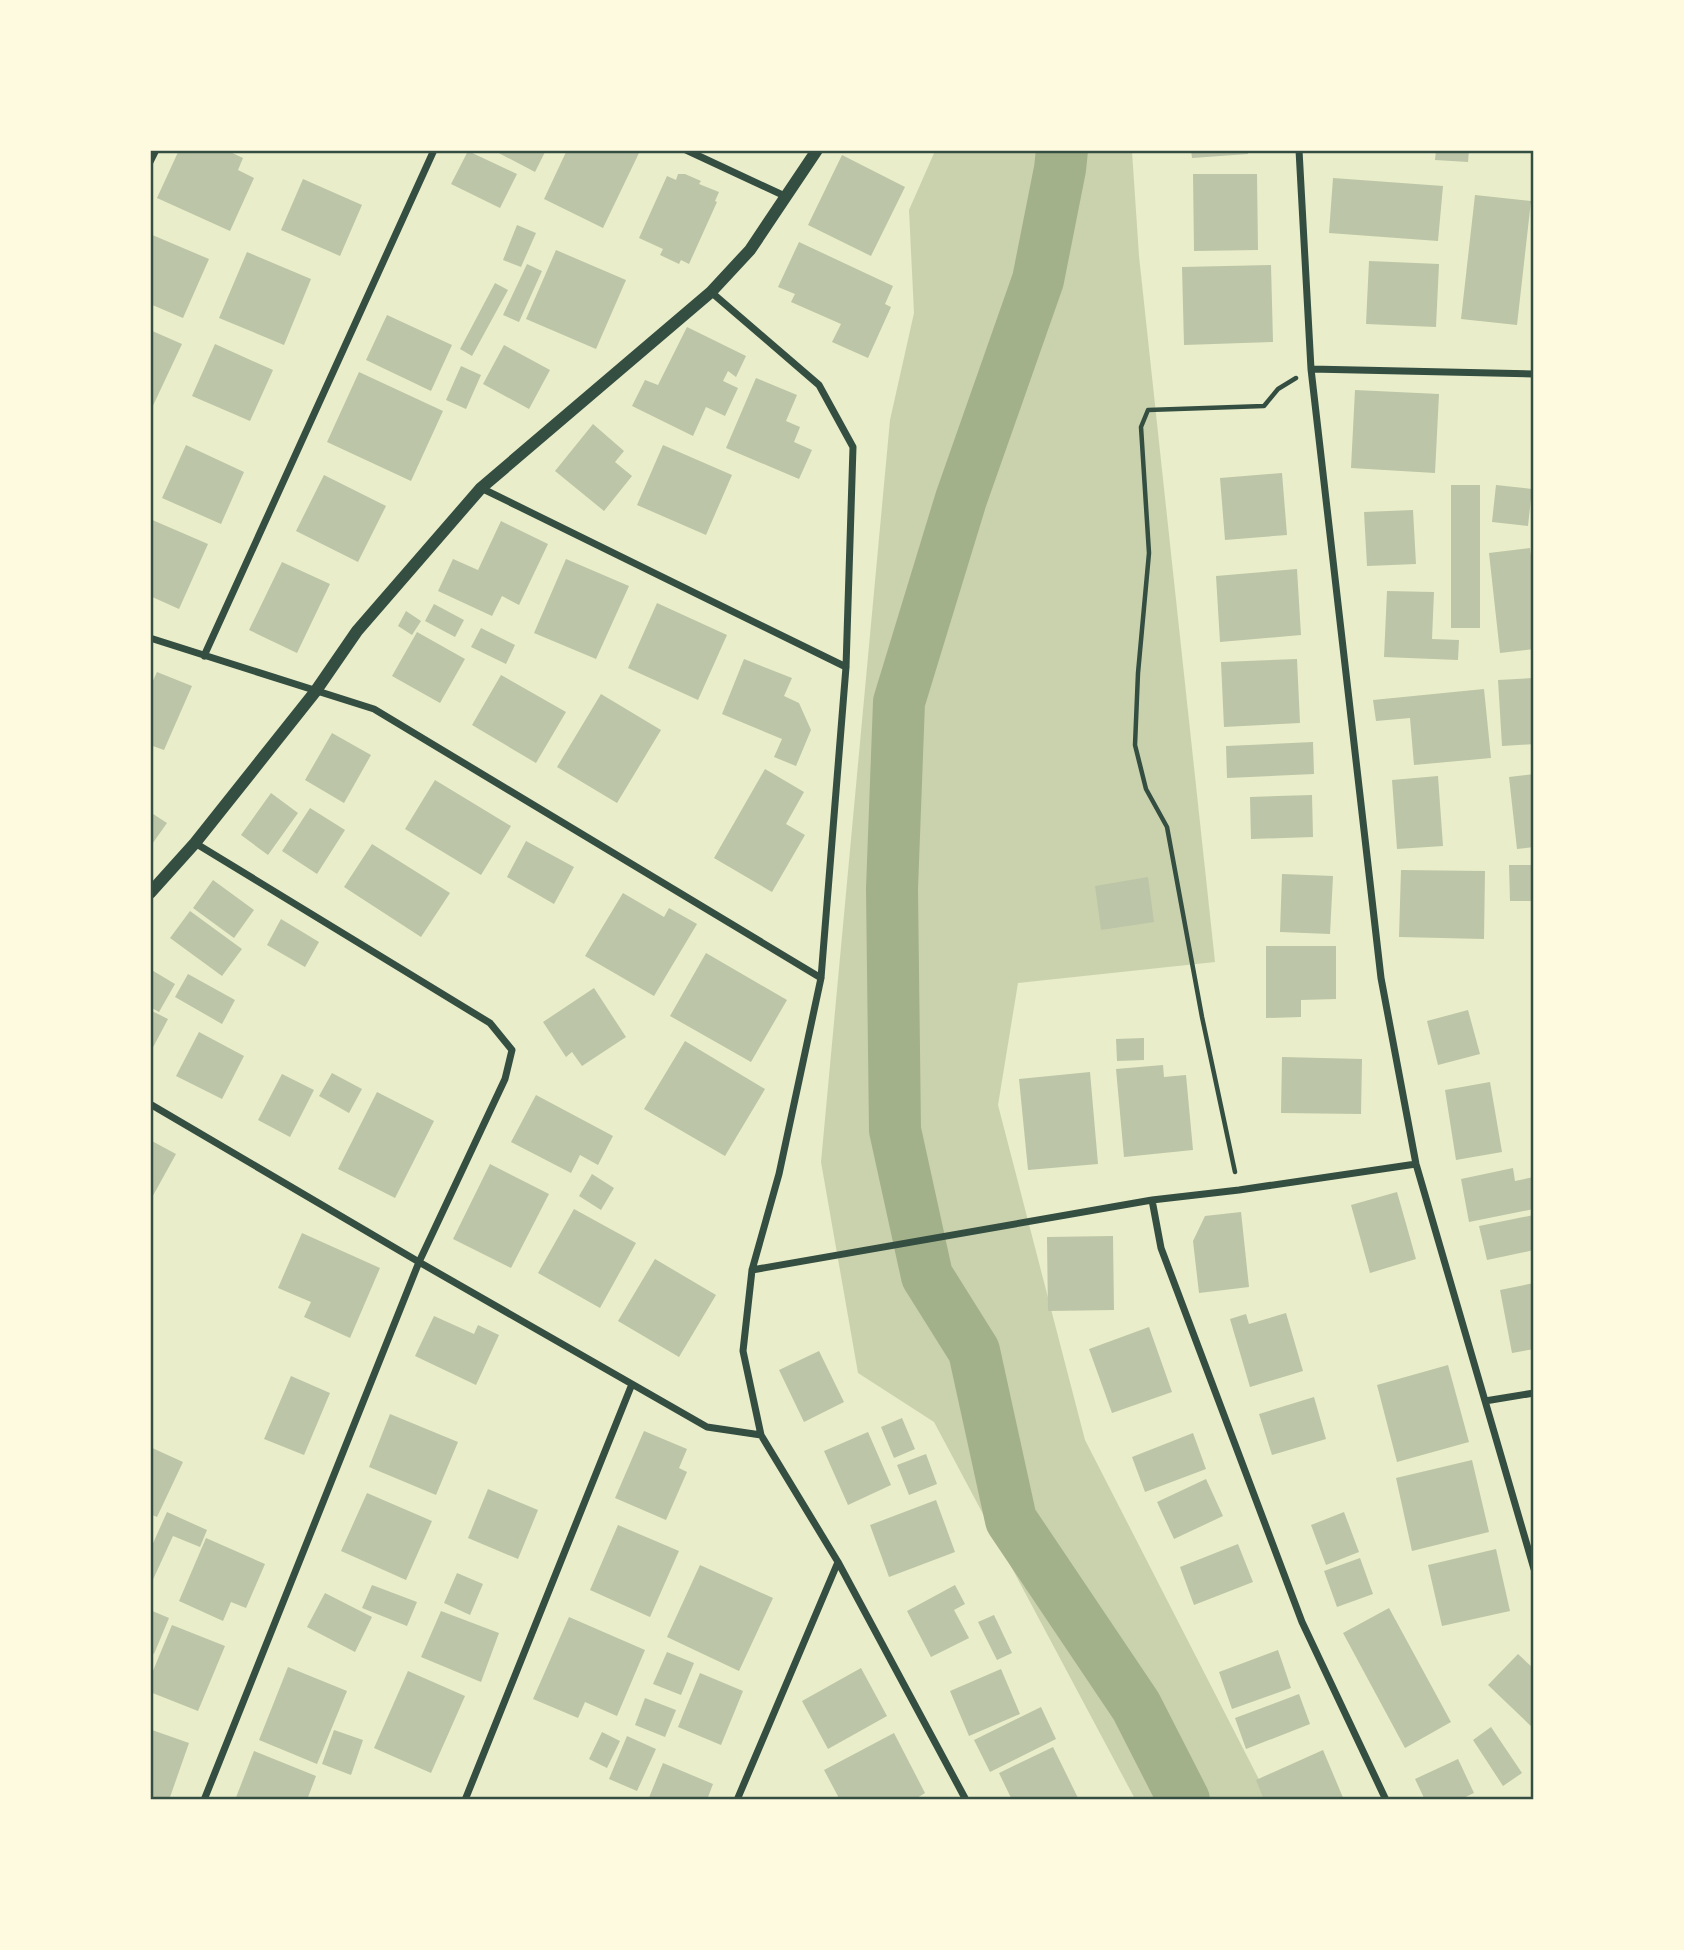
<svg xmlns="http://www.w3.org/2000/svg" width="1684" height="1950" viewBox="0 0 1684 1950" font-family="'Asap Condensed',sans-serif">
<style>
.green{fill:#cad2ad}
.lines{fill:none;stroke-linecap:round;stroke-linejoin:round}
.river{stroke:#a3b18a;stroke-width:52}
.building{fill:#bcc5a7}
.path{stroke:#344e41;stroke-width:4.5}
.minor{stroke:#344e41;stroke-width:7}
.tertiary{stroke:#344e41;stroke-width:12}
.neatline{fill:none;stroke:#344e41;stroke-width:2.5}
</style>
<rect width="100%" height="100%" fill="#e9edc9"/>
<path class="green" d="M935 151H1132L1139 256 1215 962 1018 983 998 1105 1085 1440 1269 1799H1135L934 1422 858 1373 821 1162 890 420 914 313 909 210Z"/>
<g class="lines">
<path class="river" d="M1062 150 1060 169 1038 280 961 499 899 702 892 889 895 1130 927 1276 974 1351 1011 1520 1136 1706 1184 1800"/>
</g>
<path class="building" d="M179 150H226L243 158 238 170 254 178 230 231 157 198Z
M493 150H546L535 172Z
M567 150H633L639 153 603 228 544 199Z
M1191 150H1248V154L1192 158Z
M1436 150H1469L1468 162 1435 160Z
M468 151 517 174 500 208 451 184Z
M842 155 905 187 871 256 808 225Z
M678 174H685L701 181 699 184 719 192 715 201 717 202 689 264 681 260 679 264 660 255 663 249 639 238 667 176 676 180Z
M1193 174H1257L1258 250 1194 251Z
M1333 178 1443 186 1438 241 1329 233Z
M303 179 362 205 340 256 281 230Z
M1475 195 1531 201 1517 325 1461 319Z
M517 225 536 233 521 267 503 260Z
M150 234 209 259 183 318 150 304Z
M799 242 893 286 885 304 891 307 868 358 832 342 841 324 791 302 795 294 778 287Z
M556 250 626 280 596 349 526 319Z
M247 252 311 279 284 345 219 318Z
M1369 261 1439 264 1436 327 1366 324Z
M527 264 542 271 519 322 503 315Z
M1271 265 1273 342 1184 345 1182 267Z
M495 283 508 290 472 356 460 349Z
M387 315 452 345 431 391 366 360Z
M687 327 746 356 736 377 728 371 723 381 738 388 725 416 706 407 693 436 632 406 645 380 658 385Z
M150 330 182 344 150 412Z
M215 344 273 370 250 421 192 396Z
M504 345 550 370 529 409 483 384Z
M461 366 481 375 466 409 446 400Z
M359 372 443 411 411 481 327 442Z
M756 378 797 395 786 421 800 427 794 442 812 450 799 479 726 448Z
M1355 390 1439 394 1435 473 1351 468Z
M593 424 624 451 615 462 632 476 604 511 555 471Z
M186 445 244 472 221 524 162 498Z
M663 445 732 475 706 535 637 505Z
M1282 473 1287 535 1225 540 1220 478Z
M324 475 386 506 358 562 296 531Z
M1451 485H1480V628H1451Z
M1496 485 1532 489 1528 526 1492 522Z
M1413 510 1416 564 1367 566 1364 512Z
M150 519 208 544 179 609 150 596Z
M501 521 548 544 519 605 502 596 492 616 438 591 453 559 478 570Z
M1530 548 1534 579V649L1500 653 1489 553Z
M566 559 629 586 596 659 534 633Z
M282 562 330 584 297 653 249 630Z
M1297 569 1301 635 1220 642 1216 576Z
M1387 591 1434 592 1432 639 1459 640 1458 660 1384 657Z
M657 603 727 635 698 700 628 668Z
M434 604 464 620 455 637 425 621Z
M406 611 421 621 412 635 398 626Z
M481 628 515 645 506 664 471 647Z
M417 632 465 659 440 703 392 676Z
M744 659 792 678 784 696 799 703 811 730 796 766 774 757 782 739 722 714Z
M1297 659 1300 723 1224 727 1221 662Z
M157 672 192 686 164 750 150 745V687Z
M501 675 566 712 536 763 472 725Z
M1534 678V744L1502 746 1498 680Z
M1484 689 1491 758 1414 765 1410 718 1376 721 1373 700Z
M601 694 661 730 617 803 557 767Z
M332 733 371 755 344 803 305 780Z
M1313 742 1314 774 1227 778 1226 746Z
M765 769 804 792 786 824 805 835 772 892 714 858Z
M1534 774V847L1517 849 1509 777Z
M1438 776 1443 846 1397 849 1392 780Z
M435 780 511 826 481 875 405 829Z
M271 793 298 813 268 855 241 835Z
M1312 795 1313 837 1251 839 1250 797Z
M310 808 345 830 317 874 282 851Z
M150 812 167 823 150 847Z
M526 841 574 867 554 904 507 877Z
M372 844 450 893 421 937 344 887Z
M1509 865H1534V901H1510Z
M1401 870 1485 871 1484 939 1399 937Z
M1282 874 1333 876 1330 934 1280 932Z
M1148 877 1154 922 1101 930 1095 886Z
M213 880 254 910 234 938 193 908Z
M623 893 664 917 669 908 697 924 654 996 585 956Z
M190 911 242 949 222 976 170 938Z
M281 919 319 942 305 967 267 945Z
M1266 946H1336V999L1301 1000V1017L1266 1018Z
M706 953 787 1000 751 1062 670 1016Z
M150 969 175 984 159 1012 150 1007Z
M188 974 235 1000 222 1024 175 997Z
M594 988 626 1037 582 1066 572 1052 566 1057 543 1022Z
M150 1010 168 1019 150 1053Z
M1468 1010 1480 1054 1438 1065 1427 1021Z
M199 1032 244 1056 222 1099 176 1076Z
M1144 1038V1060L1117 1061 1116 1039Z
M685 1041 765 1089 725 1156 644 1109Z
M1282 1057 1362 1059 1361 1114 1281 1113Z
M1163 1065 1164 1077 1186 1075 1193 1150 1124 1157 1116 1069Z
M1090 1072 1098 1164 1028 1170 1019 1079Z
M332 1073 362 1089 349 1113 319 1096Z
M282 1074 314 1090 290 1137 258 1120Z
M1490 1082 1502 1152 1456 1160 1445 1090Z
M377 1092 434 1121 395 1198 338 1169Z
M536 1095 613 1136 598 1165 580 1155 571 1173 511 1142Z
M150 1140 176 1154 150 1201Z
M490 1164 549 1194 511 1268 453 1239Z
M1513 1168 1515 1181 1534 1177V1209L1469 1222 1461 1179Z
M592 1174 614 1188 601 1210 579 1196Z
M1397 1192 1416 1259 1370 1273 1351 1205Z
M574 1209 636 1243 600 1308 538 1273Z
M1241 1212 1249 1287 1199 1293 1193 1241 1205 1216Z
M1534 1215V1250L1487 1260 1479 1226Z
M302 1233 380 1268 350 1338 304 1317 311 1302 278 1288Z
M1113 1236 1114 1310 1048 1311 1047 1237Z
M655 1259 716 1295 679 1357 618 1321Z
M1534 1283V1349L1512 1353 1500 1290Z
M1286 1313 1303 1371 1250 1387 1230 1319 1246 1314 1249 1324Z
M434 1316 474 1334 478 1325 499 1335 476 1385 415 1356Z
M1149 1327 1172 1392 1112 1413 1089 1349Z
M819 1351 844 1402 804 1422 779 1370Z
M1448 1365 1469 1442 1397 1462 1377 1385Z
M291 1376 330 1393 304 1455 264 1439Z
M1314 1397 1326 1439 1272 1455 1259 1414Z
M390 1414 458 1442 436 1495 369 1467Z
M902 1418 915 1449 894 1458 881 1427Z
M644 1431 687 1449 679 1468 687 1472 666 1520 615 1498Z
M868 1432 891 1485 848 1505 824 1451Z
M1193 1433 1206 1469 1145 1492 1132 1457Z
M150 1447 183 1462 157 1517 150 1514Z
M926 1454 937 1484 909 1495 897 1465Z
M1472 1460 1489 1532 1412 1551 1396 1478Z
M1206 1479 1223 1516 1174 1539 1157 1502Z
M488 1489 538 1510 518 1559 468 1538Z
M367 1493 432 1521 406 1580 341 1551Z
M936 1500 955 1552 889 1577 870 1525Z
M167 1512 207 1530 200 1547 173 1536 150 1586V1550Z
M1344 1512 1359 1552 1326 1565 1311 1525Z
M618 1525 679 1551 650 1617 590 1590Z
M206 1538 265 1564 246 1608 231 1602 223 1621 179 1601Z
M1238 1544 1253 1582 1194 1605 1180 1567Z
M1496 1549 1510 1611 1442 1626 1428 1565Z
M1360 1558 1373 1594 1337 1607 1324 1571Z
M700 1565 773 1598 739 1671 667 1637Z
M457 1573 483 1584 470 1615 444 1603Z
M372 1585 417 1602 407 1626 362 1608Z
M955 1585 965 1604 954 1610 969 1638 931 1657 907 1611Z
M325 1593 372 1617 355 1652 307 1627Z
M1389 1608 1451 1722 1405 1748 1343 1633Z
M150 1610 169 1618 154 1654 150 1652Z
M441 1611 499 1633 481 1682 421 1657Z
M994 1615 1012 1653 997 1660 978 1622Z
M569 1617 645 1650 617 1716 585 1702 578 1718 533 1699Z
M172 1625 225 1646 198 1711 150 1692V1678Z
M1278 1650 1291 1688 1232 1709 1219 1672Z
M667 1652 694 1663 681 1695 653 1684Z
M1518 1654 1534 1669V1729L1488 1685Z
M288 1667 347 1691 317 1764 259 1740Z
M861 1668 887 1716 828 1749 802 1701Z
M1001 1669 1020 1714 969 1736 950 1691Z
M408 1671 465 1696 431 1773 374 1748Z
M700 1673 743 1691 721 1745 678 1727Z
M1299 1694 1310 1724 1246 1749 1235 1718Z
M645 1698 676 1710 665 1737 635 1725Z
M1041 1707 1056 1739 990 1772 974 1740Z
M1491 1727 1522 1773 1503 1786 1473 1740Z
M152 1730 189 1743 169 1800 150 1796Z
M334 1730 363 1740 351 1775 322 1764Z
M602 1732 620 1741 607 1768 589 1759Z
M894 1733 925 1793 914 1800H840L824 1770Z
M627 1736 656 1749 637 1791 609 1779Z
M1053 1747 1079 1800H1012L999 1773Z
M1323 1750 1344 1800H1264L1256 1780Z
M254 1751 316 1776 307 1800H235Z
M1458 1759 1474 1793 1459 1800H1425L1415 1779Z
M663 1763 713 1784 707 1800H648Z"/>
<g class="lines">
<path class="path" d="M1235 1172 1202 1017 1167 827 1146 789 1135 745 1138 673 1149 553 1141 427 1148 410 1264 406 1278 389 1296 378"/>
<path class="minor" d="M686 150 787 197
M1299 150 1311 369 1381 978 1416 1164 1534 1569
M150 162 156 150
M711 292 819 385 853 447 846 667 821 978 779 1174 752 1270 743 1351 761 1435 838 1562 966 1800
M1311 369 1534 374
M481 488 846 667
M150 638 374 709 821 978
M204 656 434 150
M195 843 490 1023 512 1050 505 1079 419 1262 204 1800
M150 1104 419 1262 707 1427 761 1435
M1152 1200 1161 1248 1302 1622 1386 1800
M752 1270 1152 1200 1239 1190 1416 1164
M1485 1401 1534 1393
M465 1800 632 1384
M737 1800 838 1562"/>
<path class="tertiary" d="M150 893 195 843 315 692 357 631 481 488 711 292 750 250 817 150"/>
</g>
<rect width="1684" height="1950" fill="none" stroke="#fefae0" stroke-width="304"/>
<rect x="152" y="152" width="1380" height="1646" class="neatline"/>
</svg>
